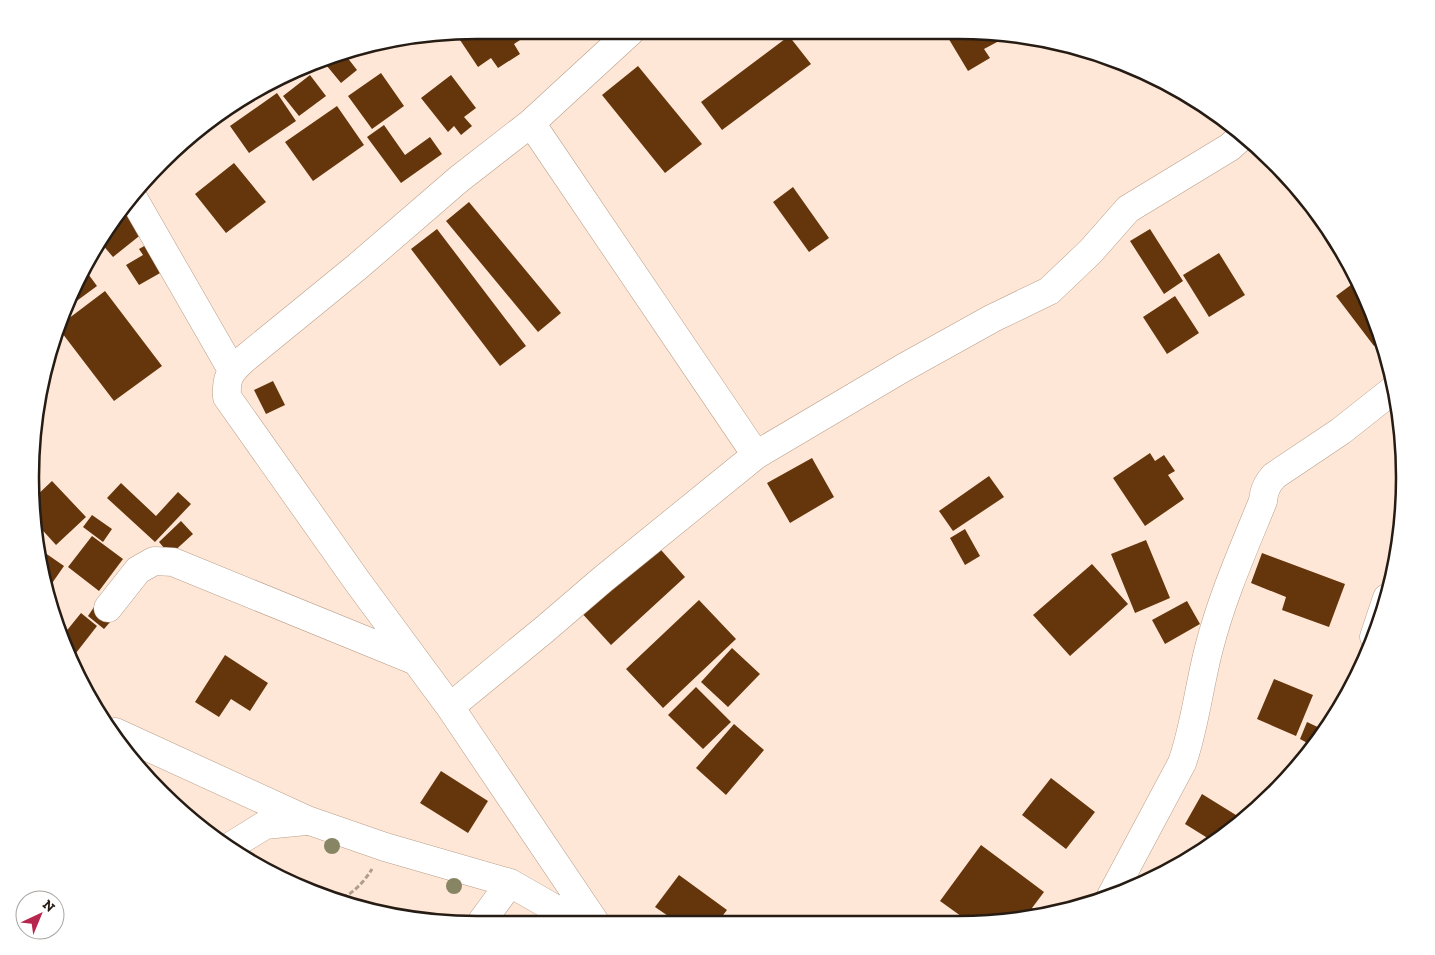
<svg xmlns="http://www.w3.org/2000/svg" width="1435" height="955" viewBox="0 0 1435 955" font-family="'Zilla Slab',serif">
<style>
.building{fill:#65360c}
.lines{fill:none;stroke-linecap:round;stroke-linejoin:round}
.minor-casing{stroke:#b99e8a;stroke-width:29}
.path{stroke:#af9d8f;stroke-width:3;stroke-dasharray:5 2.5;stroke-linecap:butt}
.minor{stroke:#fff;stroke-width:28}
.tree{fill:#888564}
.rim{fill:none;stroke:#261c14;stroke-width:2.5}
</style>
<rect width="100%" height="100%" fill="#fee7d6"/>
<path class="building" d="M477 30H535L514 44 520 54 498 68 491 58 478 67 456 34Z
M951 33 995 34 999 41 984 49 990 58 968 71 947 36Z
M789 36 811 64 722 130 701 102Z
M343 52 357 70 341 83 322 60 334 54Z
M638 66 702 144 665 173 602 95Z
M381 73 404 106 372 129 348 96Z
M310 75 326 96 299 116 283 96Z
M451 75 476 108 464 117 472 126 461 135 454 126 448 132 421 98Z
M277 93 296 121 249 153 230 126Z
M337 106 364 145 313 181 285 142Z
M384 125 405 155 430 137 442 154 401 183 367 137Z
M234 163 266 202 226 233 195 194Z
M793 187 829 238 809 252 773 202Z
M469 202 561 313 538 332 446 221Z
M130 207 148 229 113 257 101 243 114 220Z
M437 229 526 346 500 366 411 249Z
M1150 229 1183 281 1164 294 1130 241Z
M153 241 169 268 139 285 126 265 143 255 139 249Z
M1219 253 1245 295 1209 317 1183 275Z
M86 271 97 286 63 311 64 307Z
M1359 279 1382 341 1374 346 1336 296Z
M105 291 162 366 114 401 59 329 60 325Z
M1175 296 1199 333 1167 354 1143 317Z
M273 381 285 405 266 414 254 390Z
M1150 453 1155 461 1164 455 1175 471 1168 475 1184 499 1145 526 1113 478Z
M812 458 834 497 790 523 767 483Z
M989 476 1004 497 953 531 939 511Z
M52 481 86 517 56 545 36 523 34 498Z
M121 483 156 516 178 492 191 504 155 542 107 498Z
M92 515 112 529 103 542 83 527Z
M181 521 193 534 170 555 159 542Z
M965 529 980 556 965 565 950 538Z
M92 536 123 559 99 591 68 567Z
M1146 540 1170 598 1135 613 1111 554Z
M654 542 685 577 611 645 579 610Z
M38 548 64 566 48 589 39 565Z
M1262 553 1345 584 1329 627 1282 610 1286 597 1251 583Z
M1092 564 1128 604 1070 656 1033 615Z
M699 600 736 639 663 708 626 669Z
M1187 601 1200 624 1165 644 1152 620Z
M94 607 111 621 104 629 88 616Z
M81 613 97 626 76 653 70 648 64 634Z
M732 648 760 674 728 707 701 682Z
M225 655 268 683 250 711 231 699 219 717 195 702Z
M1274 679 1313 695 1296 736 1257 719Z
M696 687 731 722 703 749 668 715Z
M1307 722 1322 729 1313 746 1300 739Z
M734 724 764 750 726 795 696 768Z
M441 771 488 801 468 833 420 803Z
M1051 778 1095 812 1066 849 1022 815Z
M1202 794 1244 820 1230 833 1214 842 1185 824Z
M981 845 1044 892 1032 908 1040 915 986 924H972L940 901Z
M679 875 727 910 717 923 677 922 655 907Z"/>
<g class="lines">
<g class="minor-casing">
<path id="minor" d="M531 123 756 455
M132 196 232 370
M108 608 138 570 154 561 173 562 416 661
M1374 637 1387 598
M450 707 545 629 602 580 756 455 903 368 993 318 1049 291 1091 251 1128 209 1230 147 1243 135
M115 732 307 820 385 847 510 883 578 922
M231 846 265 825 306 821
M1111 896 1182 763C1195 726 1199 686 1209 648 1222 597 1243 550 1263 501 1264 490 1267 484 1274 476L1341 431 1394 389
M482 921 510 883
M595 922 450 707 357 581 227 397C226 378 229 373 243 360L357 267 459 179 531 123 631 31"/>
</g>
<path class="path" d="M343 898C355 891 364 882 372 869"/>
<use href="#minor" class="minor"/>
</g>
<g class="tree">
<circle cx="332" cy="846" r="8"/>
<circle cx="454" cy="886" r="8"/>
</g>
<path d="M0 0H1435V955H0ZM477 39H958A438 438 0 0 1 1396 477V478A438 438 0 0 1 958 916H477A438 438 0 0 1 39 478V477A438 438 0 0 1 477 39Z" fill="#fff" fill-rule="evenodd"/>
<path class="rim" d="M477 39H958A438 438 0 0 1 1396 477V478A438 438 0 0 1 958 916H477A438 438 0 0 1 39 478V477A438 438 0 0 1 477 39Z"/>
<g transform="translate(40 915) rotate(44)"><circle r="24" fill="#ffffff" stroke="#a8a4a1"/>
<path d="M0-4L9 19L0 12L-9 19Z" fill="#b7274d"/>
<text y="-8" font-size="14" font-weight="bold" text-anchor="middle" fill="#261c14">N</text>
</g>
</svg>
